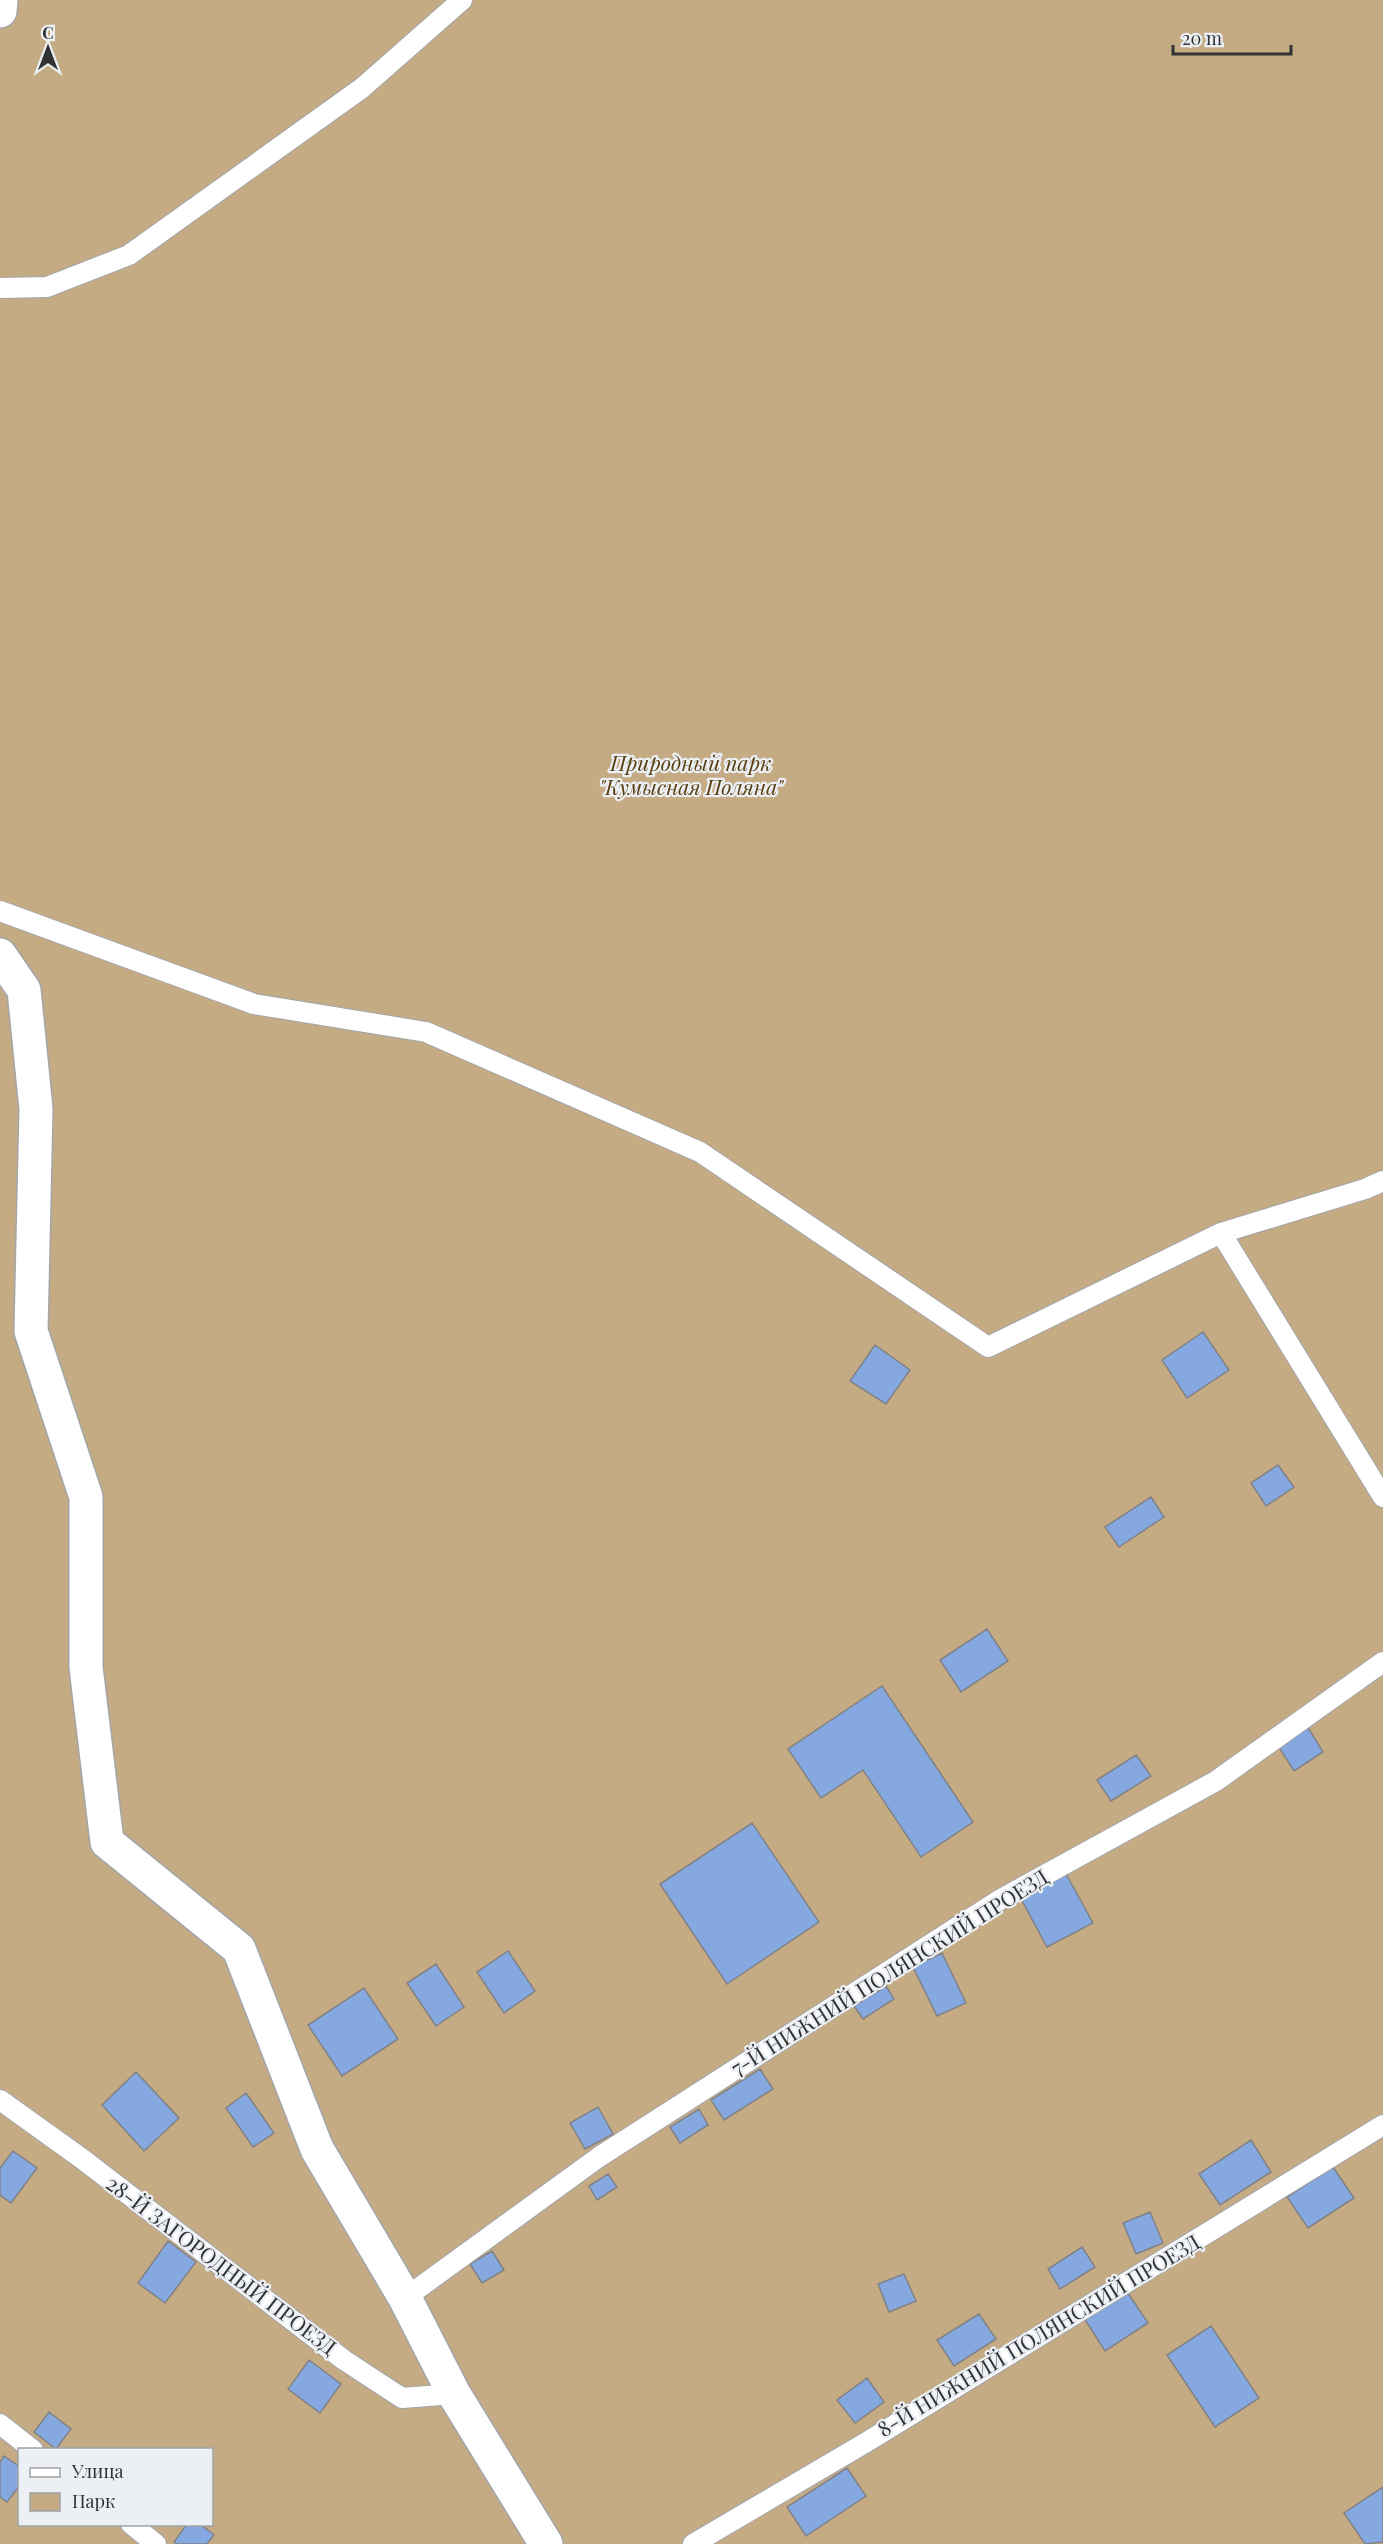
<svg xmlns="http://www.w3.org/2000/svg" width="1383" height="2544" viewBox="0 0 1383 2544" font-family="'Playfair Display',serif">
<style>
.green{fill:#c5ab84;fill-rule:evenodd}
.building{fill:#84a8df;stroke:#808286;stroke-width:1.5}
.lines{fill:none;stroke-linecap:round;stroke-linejoin:round}
.service-casing{stroke:#a3a5a9;stroke-width:22}
.minor-casing{stroke:#a3a5a9;stroke-width:36}
.service{stroke:#fff;stroke-width:20}
.minor{stroke:#fff;stroke-width:33}
.labels{text-anchor:middle;stroke-width:4.5;stroke-linejoin:round;paint-order:stroke}
.park-label{font-size:21px;font-style:italic;fill:#583e0e;stroke:#eceff3}
.street-label{font-size:21px;fill:#313233;stroke:#eceff3}
</style>
<rect width="100%" height="100%" fill="#dfe1e5"/>
<path class="green" d="M0 0H1383V2544H0ZM20 2450H212V2524H20Z"/>
<path class="building" d="M1203 1332 1229 1370 1187 1398 1162 1360Z
M875 1345 910 1370 886 1404 850 1381Z
M1278 1465 1294 1487 1266 1506 1251 1483Z
M1151 1497 1164 1517 1119 1547 1105 1527Z
M987 1629 1008 1661 961 1692 940 1660Z
M882 1686 973 1822 921 1857 863 1770 821 1798 788 1749Z
M1307 1726 1323 1752 1294 1771 1277 1744Z
M1136 1755 1151 1776 1111 1801 1097 1780Z
M752 1823 819 1922 727 1984 660 1884Z
M1066 1874 1093 1923 1047 1947 1021 1899Z
M508 1951 535 1991 504 2013 477 1972Z
M942 1953 966 2003 937 2016 913 1967Z
M436 1964 464 2007 436 2026 407 1983Z
M886 1986 894 1999 863 2019 854 2006Z
M364 1988 398 2039 342 2076 308 2025Z
M760 2069 773 2089 724 2120 711 2100Z
M136 2072 179 2118 144 2151 102 2105Z
M246 2093 274 2133 253 2147 226 2108Z
M598 2107 613 2134 585 2149 570 2123Z
M699 2109 708 2125 680 2143 670 2127Z
M1251 2140 1271 2172 1220 2205 1199 2174Z
M13 2151 37 2168 11 2203 0 2195V2168Z
M1333 2167 1354 2198 1308 2228 1287 2197Z
M608 2174 617 2187 597 2200 589 2186Z
M1150 2212 1163 2243 1136 2254 1123 2223Z
M168 2241 196 2262 165 2303 138 2283Z
M1082 2247 1095 2267 1060 2289 1048 2269Z
M492 2251 504 2270 482 2283 470 2264Z
M904 2274 916 2301 889 2312 878 2284Z
M1126 2290 1148 2323 1105 2351 1084 2318Z
M979 2314 996 2339 954 2366 937 2340Z
M1211 2326 1259 2398 1215 2427 1167 2355Z
M309 2360 341 2384 320 2413 288 2389Z
M867 2378 884 2402 855 2423 837 2400Z
M49 2412 71 2429 56 2449 34 2432Z
M4 2456 20 2467V2485L7 2502 0 2497V2462Z
M847 2468 866 2496 806 2536 787 2507Z
M1383 2487V2542L1365 2544 1344 2513Z
M187 2524H200L214 2535 207 2544H177L174 2542Z"/>
<g class="lines">
<g class="service-casing">
<path id="service" d="M0 288 47 287 129 255 362 88 462 0
M0 911 254 1004 426 1032 700 1152 988 1347 1221 1233 1383 1497
M1221 1233 1365 1189 1383 1181
M0 2100 81 2158 344 2360 402 2398 454 2394
M405 2298 599 2157 1001 1899 1216 1781 1383 1662
M0 2424 33 2450
M131 2524 156 2544
M693 2544 865 2443 1383 2125"/>
</g>
<g class="minor-casing">
<path id="minor" d="M0 11 1 0
M0 955 24 990 36 1109 31 1331 86 1497V1667L107 1842 239 1949 317 2149 405 2298 454 2394 546 2544"/>
</g>
<use href="#service" class="service"/>
<use href="#minor" class="minor"/>
</g>
<g class="labels">
<g class="park-label">
<text x="691" y="771">Природный парк<tspan x="691" dy="24">"Кумысная Поляна"</tspan></text>
</g>
<g class="street-label">
<text transform="translate(890 1973) rotate(-32)" y="7">7-Й НИЖНИЙ ПОЛЯНСКИЙ ПРОЕЗД</text>
<text transform="translate(221 2266) rotate(37)" y="7">28-Й ЗАГОРОДНЫЙ ПРОЕЗД</text>
<text transform="translate(1039 2336) rotate(-31)" y="7">8-Й НИЖНИЙ ПОЛЯНСКИЙ ПРОЕЗД</text>
</g>
</g>
<rect x="18" y="2448" width="195" height="78" fill="#eceff3" stroke="#a1a3a6" stroke-width="1.5"/>
<rect x="30" y="2468" width="30" height="9" fill="#ffffff" stroke="#a1a3a6" stroke-width="1.5"/>
<text x="72" y="2478" font-size="18" fill="#313233">Улица</text>
<rect x="30" y="2493" width="30" height="18" fill="#c5ab84" stroke="#a1a3a6" stroke-width="1.5"/>
<text x="72" y="2508" font-size="18" fill="#313233">Парк</text>
<g transform="translate(48 48)" stroke="#eceff3" stroke-width="4.5" paint-order="stroke">
<path d="M0-4.5L10 22L0 15L-10 22Z" fill="#313233"/>
<text y="-9" font-size="16" font-weight="bold" text-anchor="middle" fill="#313233">С</text>
</g>
<path d="M1173 45v9h118v-9" fill="none" stroke="#313233" stroke-width="3"/>
<text x="1182" y="45" font-size="18" fill="#313233" stroke="#eceff3" stroke-width="4.5" paint-order="stroke">20 m</text>
</svg>
